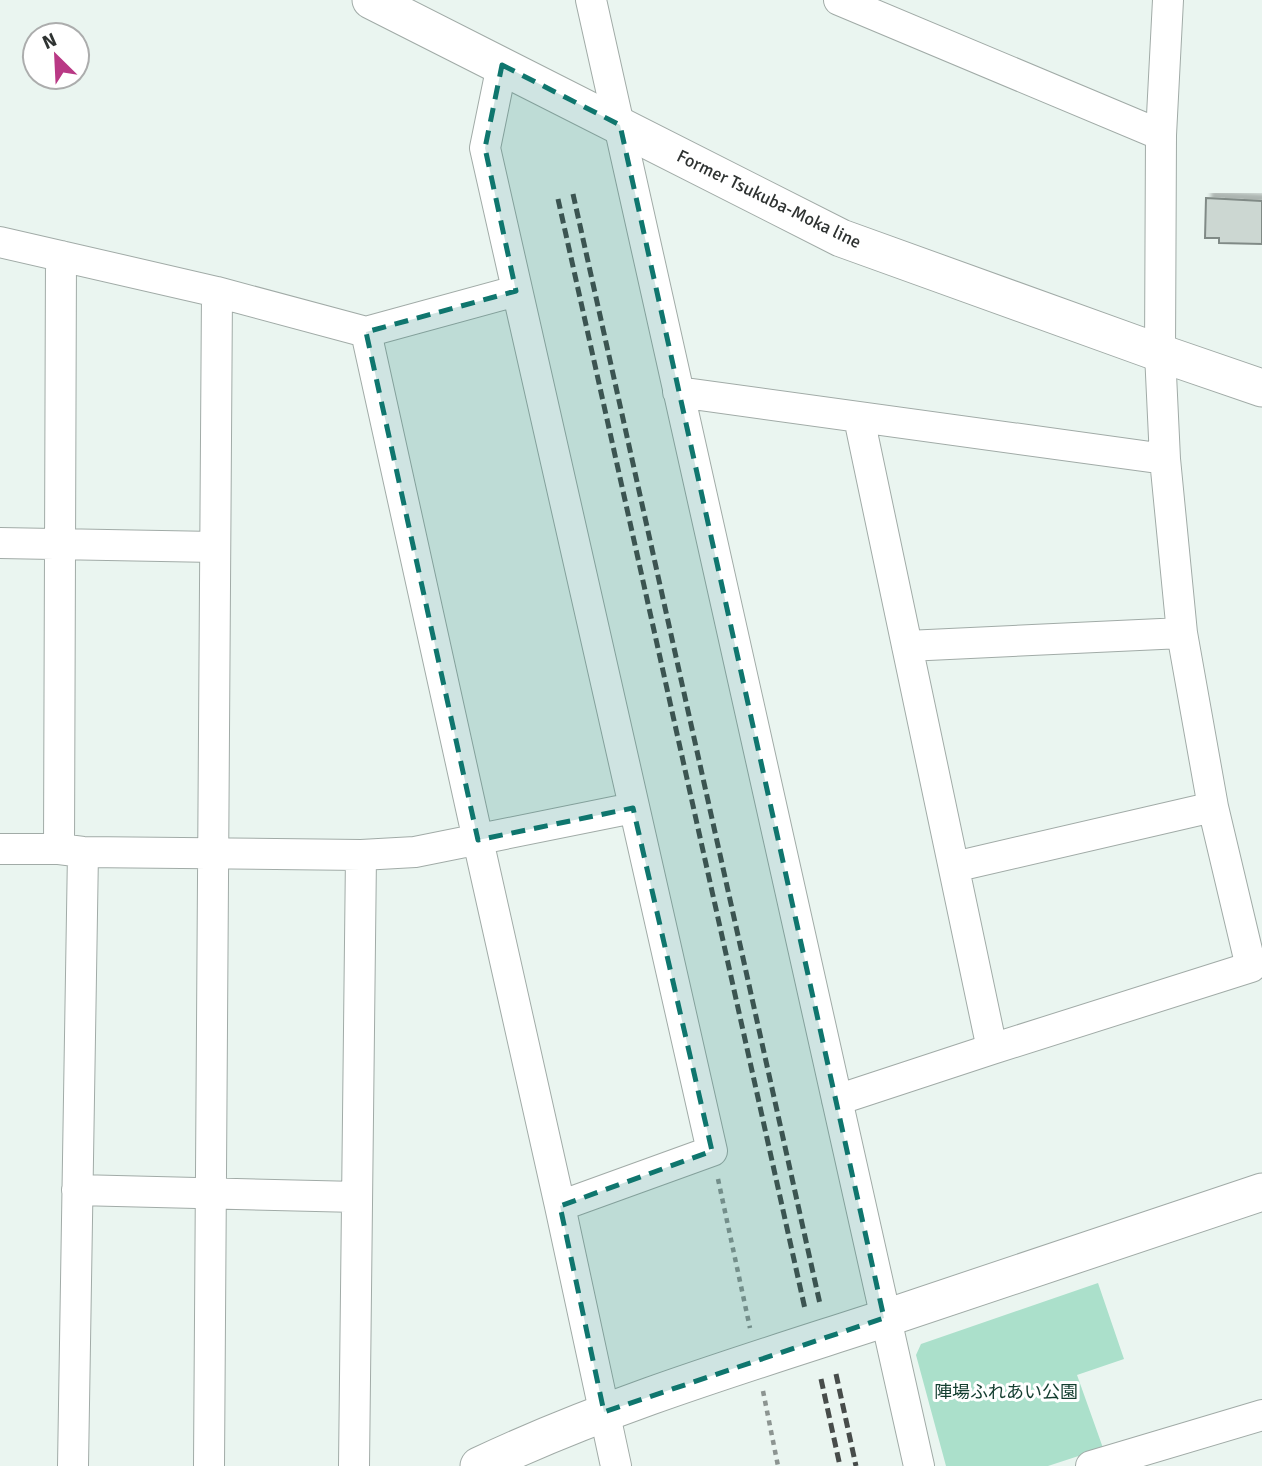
<svg xmlns="http://www.w3.org/2000/svg" width="1262" height="1466" viewBox="0 0 1262 1466" font-family="Signika,'Noto Sans JP',sans-serif">
<style>
.green{fill:#abe0cb}
.building{fill:#ccd7d2;stroke:#808a86;stroke-width:2;filter:url(#shadow)}
.lines{fill:none;stroke-linecap:round;stroke-linejoin:round}
.minor-casing{stroke:#a1aba7;stroke-width:32}
.tertiary-casing{stroke:#a1aba7;stroke-width:39}
.path{stroke:#8c9491;stroke-width:4.5;stroke-dasharray:5 5;stroke-linecap:butt}
.minor{stroke:#fff;stroke-width:30}
.tertiary{stroke:#fff;stroke-width:37}
.rail{stroke:#474c4a;stroke-width:5;stroke-dasharray:10 5;stroke-linecap:butt}
.marked{fill:#0f766e;fill-opacity:0.2;stroke:#0f766e;stroke-width:5;stroke-dasharray:14 9;stroke-linejoin:round}
.labels{text-anchor:middle;stroke-width:6;stroke-linejoin:round;paint-order:stroke}
.street-label{font-size:18px;fill:#2f3332;stroke:#fff}
.park-label{font-size:18px;fill:#133d2f;stroke:#fff}
</style>
<defs>
<filter id="shadow"><feDropShadow dx="6" dy="-6" stdDeviation="2" flood-color="#0004"/></filter>
</defs>
<rect width="100%" height="100%" fill="#eaf5f0"/>
<path class="green" d="M1098 1283 1124 1359 1077 1375 1103 1448 1048 1466H946L916 1355 921 1344Z"/>
<path class="building" d="M1206 198 1262 201V244L1219 243V238H1205Z"/>
<g class="lines">
<g class="minor-casing">
<path id="minor" d="M591 0 919 1466
M839 0 1161 135
M502 65 485 148 712 1151 560 1206
M0 242 217 292 366 332 516 291
M366 332 478 840 560 1206 616 1466
M678 392 1165 459 1160 353 1161 135 1168 0
M859 418 992 1049
M0 543 215 547
M907 646 1182 633
M0 849H59L83 852 361 855 415 852 633 808
M59 849 61 256
M954 867 1213 807
M837 1100 992 1049 1251 967 1213 807 1182 633 1165 459
M77 1190 357 1197
M73 1466 83 852
M209 1466 217 292
M354 1466 361 855
M1091 1466 1262 1415"/>
</g>
<g class="tertiary-casing">
<path id="tertiary" d="M371 0 841 238 1160 353 1262 388
M479 1466C610 1404 748 1363 886 1318 1011 1276 1137 1234 1262 1192"/>
</g>
<path class="path" d="M718 1179 750 1328
M763 1391 778 1466"/>
<use href="#minor" class="minor"/>
<use href="#tertiary" class="tertiary"/>
<path class="rail" d="M573 194 820 1304
M558 199 805 1309
M836 1374 856 1466
M821 1379 840 1466"/>
</g>
<path class="marked" d="M502 65 620 125 884 1318 604 1412 560 1206 712 1151 633 808 478 840 366 332 516 291 485 148Z"/>
<g class="labels">
<g class="street-label">
<text transform="translate(769 199) rotate(26)" y="6">Former Tsukuba-Moka line</text>
</g>
<g class="park-label">
<text x="1006" y="1398">陣場ふれあい公園</text>
</g>
</g>
<g transform="translate(56 56) rotate(336)"><circle r="33" fill="#ffffff" stroke="#acadad" stroke-width="2"/>
<path d="M0-5L12 26L0 18L-12 26Z" fill="#b93985"/>
<text y="-10" font-size="19" font-weight="bold" text-anchor="middle" fill="#2f3332">N</text>
</g>
</svg>
